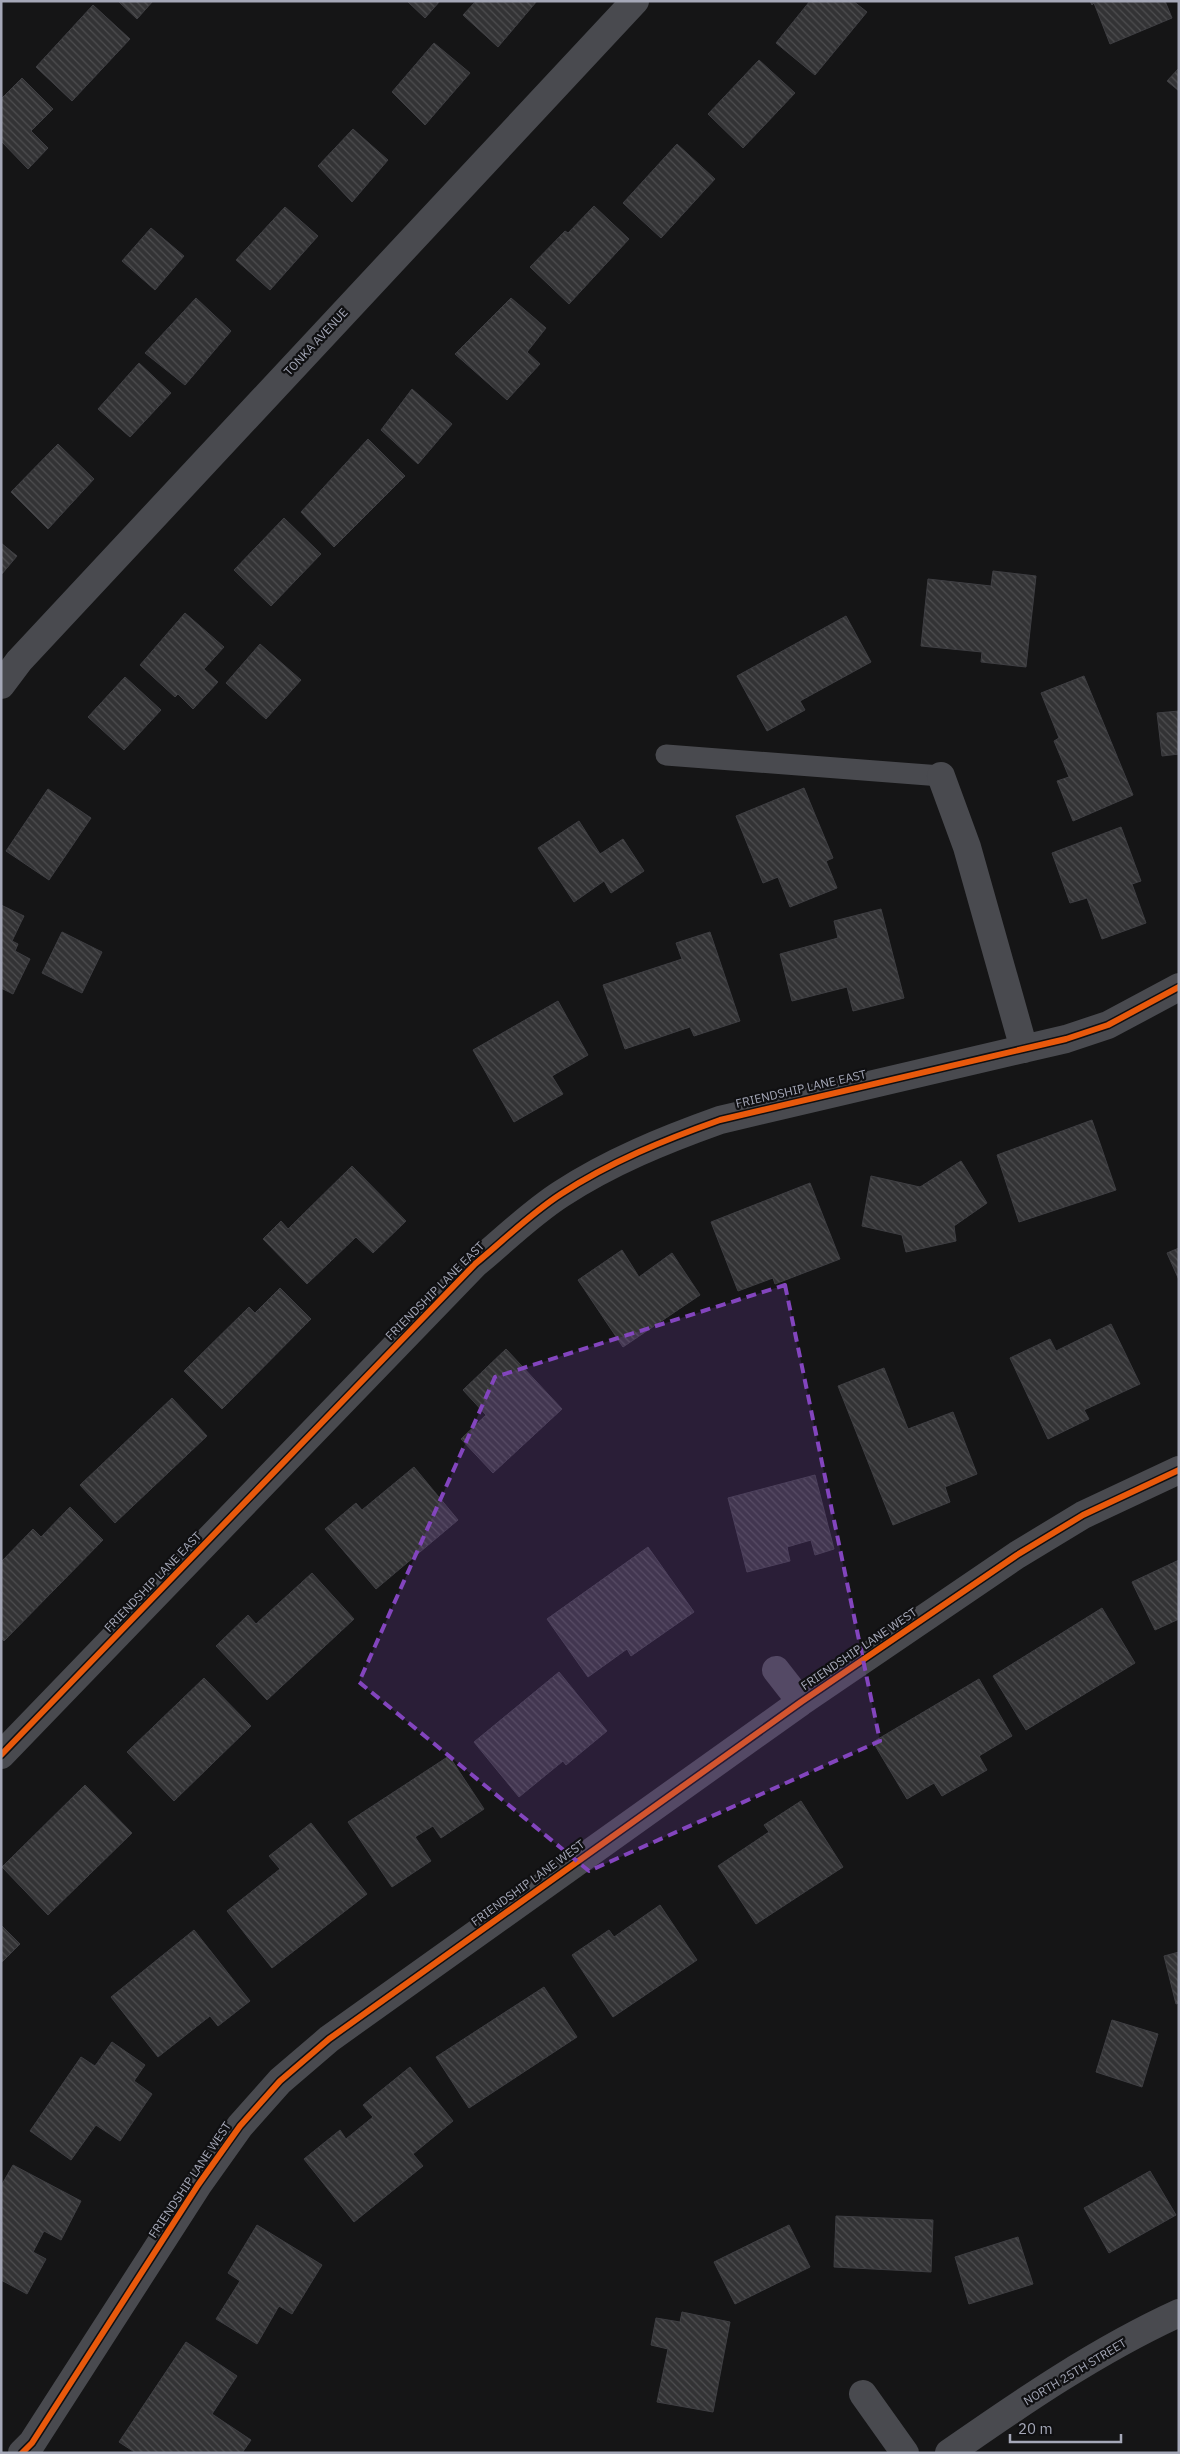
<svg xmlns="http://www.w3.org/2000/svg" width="1180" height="2454" viewBox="0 0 1180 2454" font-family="'IBM Plex Sans',sans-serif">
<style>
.building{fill:url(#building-back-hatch);stroke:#3e3e42}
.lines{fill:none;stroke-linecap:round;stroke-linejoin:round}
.service{stroke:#494a4f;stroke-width:21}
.minor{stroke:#494a4f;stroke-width:28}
.cycleway-casing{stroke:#101012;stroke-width:9}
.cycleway{stroke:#e8590c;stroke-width:6}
.marked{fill:#8345be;fill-opacity:0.2;stroke:#8345be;stroke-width:4;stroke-dasharray:10 6;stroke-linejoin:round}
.labels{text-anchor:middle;stroke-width:4.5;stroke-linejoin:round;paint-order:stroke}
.street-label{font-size:12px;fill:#a5a8b8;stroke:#101012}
</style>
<defs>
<pattern id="building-back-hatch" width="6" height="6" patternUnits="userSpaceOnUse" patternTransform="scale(1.25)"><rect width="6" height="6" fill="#333335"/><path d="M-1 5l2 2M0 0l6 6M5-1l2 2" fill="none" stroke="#4e4e50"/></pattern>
</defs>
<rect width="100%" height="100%" fill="#151516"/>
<path class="building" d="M118 1H153L137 19Z
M407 1H440L425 18Z
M476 1H537L498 47 463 15Z
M810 1H853L867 12 815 75 776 43Z
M1090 1H1165L1172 18 1110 44 1094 3 1092 5Z
M93 5 130 39 72 101 36 67Z
M434 43 470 73 425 125 392 92Z
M759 60 795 93 743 148 708 114Z
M1179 68V91L1167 81Z
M22 78 53 109 31 131 48 148 28 169 1 141V99Z
M353 129 388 160 352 202 318 166Z
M677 144 715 179 661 238 623 203Z
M594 206 629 239 569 304 530 267 565 231 568 233Z
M285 207 318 236 270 290 236 260Z
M151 228 184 256 155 290 122 261Z
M196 298 231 331 185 385 145 353Z
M511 298 546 328 527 352 540 364 507 400 455 354Z
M139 363 171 393 130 437 98 409Z
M412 389 452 424 418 464 381 430Z
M368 439 405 476 334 547 301 512Z
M58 444 94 479 48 529 11 492Z
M284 518 321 554 271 606 234 570Z
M1 543 17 556 1 575Z
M993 571 1036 576 1026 667 981 662 982 652 921 646 928 579 991 586Z
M185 613 224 647 204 669 218 682 193 709 178 694 175 697 140 665Z
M846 616 871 662 800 701 805 710 767 731 737 676Z
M260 644 301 680 266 719 226 683Z
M1084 676 1133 795 1073 821 1057 781 1069 777 1054 741 1059 738 1041 693Z
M125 677 161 710 124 750 88 717Z
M1179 711V754L1162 756 1157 713Z
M804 788 833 858 826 861 837 888 790 907 778 877 763 883 736 816Z
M48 789 91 818 49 880 6 851Z
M579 821 600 854 623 839 644 871 611 893 604 881 574 902 538 848Z
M1121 827 1141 881 1132 884 1146 923 1102 939 1087 898 1070 903 1052 853Z
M1 905 24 916 12 941 18 944 15 951 30 959 13 994 1 988Z
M881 909 904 998 853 1011 847 987 792 1001 780 954 838 938 834 921Z
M62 932 102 952 82 993 42 973Z
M710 932 740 1021 694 1036 690 1027 625 1049 603 985 682 959 676 943Z
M558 1001 588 1055 552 1076 563 1094 514 1122 473 1050Z
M1092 1120 1116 1190 1019 1222 997 1155Z
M961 1161 987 1203 954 1226 956 1241 906 1252 902 1235 862 1226 871 1176 920 1187Z
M352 1166 406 1221 373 1253 356 1237 307 1284 263 1239 281 1221 288 1229Z
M810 1183 840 1259 775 1284 773 1278 738 1291 711 1222Z
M1179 1248V1280L1167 1253Z
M622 1250 639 1277 672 1253 700 1295 623 1347 578 1280Z
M280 1288 311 1319 222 1409 184 1371 249 1307 255 1313Z
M1111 1324 1140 1384 1084 1410 1089 1419 1048 1439 1010 1358 1050 1339 1056 1351Z
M506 1349 562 1409 493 1473 461 1439 486 1415 463 1390Z
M884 1368 908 1429 953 1412 977 1474 945 1487 950 1502 893 1525 838 1386Z
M172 1398 207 1436 115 1523 80 1485Z
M414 1467 458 1520 376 1589 325 1529 356 1503 362 1510Z
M815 1475 834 1549 815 1555 811 1540 787 1547 790 1561 747 1572 728 1498Z
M70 1507 103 1540 4 1641 1 1638V1562L33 1529 41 1537Z
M648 1547 694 1612 631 1656 627 1649 588 1677 547 1619Z
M1179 1560V1619L1155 1630 1132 1582Z
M312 1573 354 1619 267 1700 216 1646 248 1615 256 1624Z
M1102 1608 1135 1663 1026 1730 993 1676Z
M559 1672 607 1731 566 1765 563 1761 519 1797 474 1742Z
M204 1678 251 1726 174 1801 127 1752Z
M979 1679 1012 1736 979 1756 987 1770 942 1796 934 1783 907 1799 873 1742Z
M449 1756 484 1809 441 1838 433 1826 415 1837 431 1861 392 1887 348 1822Z
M85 1785 132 1833 48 1915 2 1867Z
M801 1801 843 1867 756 1924 718 1866 769 1832 764 1825Z
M311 1823 367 1894 272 1968 227 1911 280 1869 269 1856Z
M660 1905 697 1960 613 2017 572 1955 609 1930 614 1937Z
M1 1925 20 1944 1 1963Z
M194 1930 250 2001 218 2026 210 2016 158 2057 111 1997Z
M1179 1952V2003L1176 2004 1164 1956Z
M544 1987 577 2037 469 2108 436 2057Z
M1112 2020 1158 2034 1142 2087 1096 2072Z
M112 2042 145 2065 134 2081 152 2094 120 2141 96 2125 71 2160 30 2131 81 2057 95 2066Z
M410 2067 453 2121 413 2154 423 2166 354 2222 304 2159 340 2130 346 2139 373 2117 363 2105Z
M13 2165 81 2201 61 2240 44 2231 33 2252 46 2259 27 2294 1 2280V2186Z
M1150 2171 1176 2215 1109 2253 1084 2208Z
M836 2216 933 2220 931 2272 834 2267Z
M257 2225 322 2265 292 2314 279 2306 257 2344 216 2319 240 2281 228 2273Z
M789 2225 810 2267 735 2304 714 2262Z
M1018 2237 1033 2284 969 2304 955 2257Z
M682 2312 730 2322 713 2412 657 2402 668 2349 651 2345 656 2318 680 2322Z
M186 2342 237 2376 212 2414 251 2440 242 2453H136L119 2442Z"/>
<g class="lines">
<path class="service" d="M666 755 941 776"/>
<path class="minor" d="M1 685 19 661 635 1
M941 776 967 847 1024 1049
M776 1670 801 1702
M1 1755 475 1264C503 1241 530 1214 561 1194 610 1162 664 1140 720 1120L1066 1039 1108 1025 1179 987
M863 2394 905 2453
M22 2453 32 2443 198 2185 240 2126 280 2081 329 2039 801 1702 1017 1555 1083 1515 1179 1470
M949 2453C1022 2402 1098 2350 1179 2313"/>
<g class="cycleway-casing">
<path id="cycleway" d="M1 1755 475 1264C503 1241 530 1214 561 1194 610 1162 664 1140 720 1120L1066 1039 1108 1025 1179 987
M22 2453 32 2443 198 2185 240 2126 280 2081 329 2039 801 1702 1017 1555 1083 1515 1179 1470"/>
</g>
<use href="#cycleway" class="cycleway"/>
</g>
<path class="marked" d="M785 1285 880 1741 589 1871 359 1682 495 1377Z"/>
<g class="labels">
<g class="street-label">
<text transform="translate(316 342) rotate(-47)" y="4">TONKA AVENUE</text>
<text transform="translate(801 1089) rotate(-13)" y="4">FRIENDSHIP LANE EAST</text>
<text transform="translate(435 1291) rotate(-45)" y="4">FRIENDSHIP LANE EAST</text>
<text transform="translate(153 1582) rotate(-46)" y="4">FRIENDSHIP LANE EAST</text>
<text transform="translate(859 1649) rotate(-34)" y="4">FRIENDSHIP LANE WEST</text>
<text transform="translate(528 1883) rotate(-36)" y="4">FRIENDSHIP LANE WEST</text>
<text transform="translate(190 2180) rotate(-56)" y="4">FRIENDSHIP LANE WEST</text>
<text transform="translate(1075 2372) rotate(-31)" y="4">NORTH 25TH STREET</text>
</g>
</g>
<rect width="1180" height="2454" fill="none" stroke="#a5a8b8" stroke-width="5"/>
<path d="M1010 2434v8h111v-8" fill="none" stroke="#a5a8b8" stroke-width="2.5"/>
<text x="1018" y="2434" font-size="15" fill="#a5a8b8" stroke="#101012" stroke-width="4" paint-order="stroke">20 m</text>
</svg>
